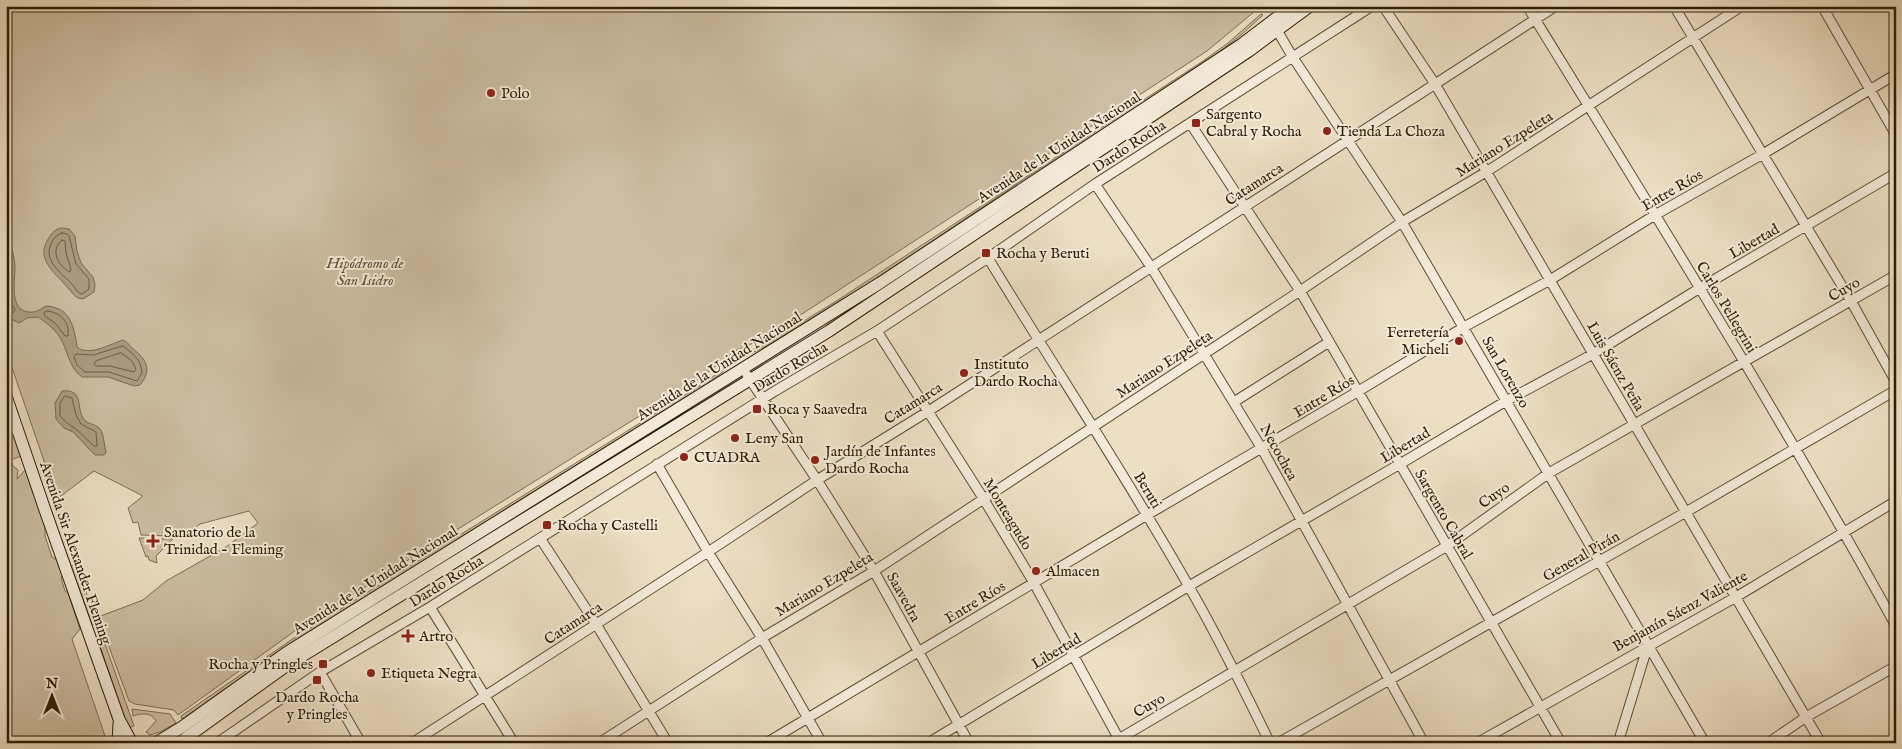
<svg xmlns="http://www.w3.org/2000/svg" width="1902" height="749" viewBox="0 0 1902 749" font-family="'IM FELL English',serif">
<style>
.green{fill:#cdbea3;stroke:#7e6e54}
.water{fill:#ac9d83;stroke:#7a6a50}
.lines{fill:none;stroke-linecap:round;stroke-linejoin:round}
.shore{stroke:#6d5d44;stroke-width:1}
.minor-casing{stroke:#5e4e34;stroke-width:11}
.secondary-casing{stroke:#2e1d04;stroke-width:13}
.minor{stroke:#f3ead9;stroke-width:9}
.secondary{stroke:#f3ead9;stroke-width:11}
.poi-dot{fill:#8f2418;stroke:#f3ead9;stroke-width:2}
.labels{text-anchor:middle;stroke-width:4;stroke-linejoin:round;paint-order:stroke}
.poi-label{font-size:15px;fill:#2e1d04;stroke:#f3ead9;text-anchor:start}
.street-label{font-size:15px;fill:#2e1d04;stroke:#f3ead9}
.park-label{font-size:15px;font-style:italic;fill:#5e4d34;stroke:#f3ead9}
</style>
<rect width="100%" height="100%" fill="#eddfc4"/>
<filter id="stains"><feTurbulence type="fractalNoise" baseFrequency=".004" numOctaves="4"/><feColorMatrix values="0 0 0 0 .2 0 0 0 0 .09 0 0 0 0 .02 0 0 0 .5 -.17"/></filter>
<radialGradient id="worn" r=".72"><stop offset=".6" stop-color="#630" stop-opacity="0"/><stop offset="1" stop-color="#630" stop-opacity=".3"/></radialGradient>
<path class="green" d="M6 6H1261L1207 51 765 338 735 351 699 379 299 628 178 715 174 710 135 704 129 701 98 617 143 600 166 581 226 547 258 523 249 511 200 524 190 532 182 528 170 536 141 535 138 522 133 523 128 508 143 496 94 471 57 499 6 350Z
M1261 14 1263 15 1241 35 1205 63 1014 186 880 276 768 345 740 359 738 357 741 355 768 343 838 300 1203 61 1228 43Z
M732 362 733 364 707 384 295 640 182 719 181 716 294 638 706 382Z
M6 413 21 456 11 460 13 466 18 470 17 479 25 470 45 524V536L52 557 57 560 63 575 61 578 65 591 68 593 80 629 72 639 106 739 104 743H6Z
M179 533 156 556 157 563 149 560 148 556 146 557 139 538 171 539Z
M76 564 97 623 92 625 71 566Z
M104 641 134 726 128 728 99 643Z
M132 709 170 714 176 723 160 732 150 735 146 732 156 721C151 712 142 713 133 716Z"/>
<path class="water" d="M61 228 69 229 75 236 77 251 81 263 93 277 95 285 94 292 83 299C74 298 74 294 68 288 57 274 36 261 47 241 51 234 53 230 61 228Z
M6 244 12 248C13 255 15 261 15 268 15 281 9 311 29 312 37 313 41 308 47 306 71 308 74 327 77 347 89 357 110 344 123 340 128 342 129 345 132 348 146 359 153 369 140 385L134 386 108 377H82C68 367 68 349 59 336 54 328 45 322 38 317L27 318 19 323 13 320 6 314Z
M62 391C84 389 76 406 83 418 87 425 95 423 100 429 104 434 104 445 106 452L104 455H95L73 432 64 428 56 419 55 403Z"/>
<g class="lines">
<path class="shore" d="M62 233 67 234 69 236 76 264 89 279V289L82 294C76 292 76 288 71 283 61 273 43 260 51 244 54 238 56 235 62 233Z
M62 240 65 241 66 253 71 269 70 272C57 265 50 250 62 240Z
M6 249C14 268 4 292 15 310L13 313 6 312
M47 311C60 312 70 322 68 336H65L56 324 45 316 44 313Z
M123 346C133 354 141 359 142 373L137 381 109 372H85L77 365 74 357 76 354 93 355Z
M121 353 132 361 136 369 134 372 110 366H96L94 364 96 361Z
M65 396 72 398 76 415 81 424 96 432 97 446H94L76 429 67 423 60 416V404Z"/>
<g class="minor-casing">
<path id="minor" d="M1383 6 1435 84 1821 743
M1527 6C1653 211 1780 415 1896 626
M1674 6 1851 301 1896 382
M1822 6 1896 135
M1274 25 1292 56 1402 222 1705 743
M1190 123 1300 291 1561 743
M1095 184 1151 267 1262 449 1424 743
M988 258C1054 367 1125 474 1188 585 1218 636 1244 690 1270 743
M877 331 983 498 1034 583 1121 743
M747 375 817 480 874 571 969 743
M1234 402 1329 342
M657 464 708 552 762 638 822 743
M540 538 596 624 668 743
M430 607 514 743
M320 672 361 743
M217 743 320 672 430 607 775 391 877 331 988 258 1095 184 1372 6
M412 743 708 552 817 480 927 412 1556 6
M599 743 762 638 874 571 1300 291 1402 222 1486 172 1742 6
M766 743 1147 515 1357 392 1464 327 1550 280 1655 215 1763 154 1896 74
M928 743 1189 586 1400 464 1506 401 1593 354 1700 288 1896 173
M1112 743 1447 546 1549 473 1896 275
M1278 743 1686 512 1896 390
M1477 743 1736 597 1896 501
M1618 743 1648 645
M1768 743 1806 717 1896 666"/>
</g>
<g class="secondary-casing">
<path id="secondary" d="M6 396 45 510 119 719 132 743
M118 743 119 723
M156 743 182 727 286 653 880 283 1242 44 1292 6
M179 743 286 666 829 331 1249 51 1310 6"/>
</g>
<use href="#minor" class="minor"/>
<use href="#secondary" class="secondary"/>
</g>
<g class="poi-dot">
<circle cx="491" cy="93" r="5"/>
<rect x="1191" y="118" width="10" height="10" rx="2.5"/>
<circle cx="1327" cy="131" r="5"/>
<rect x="981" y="248" width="10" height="10" rx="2.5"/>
<circle cx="1459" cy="341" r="5"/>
<circle cx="964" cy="373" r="5"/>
<rect x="752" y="404" width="10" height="10" rx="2.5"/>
<circle cx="735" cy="438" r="5"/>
<circle cx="684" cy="457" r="5"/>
<circle cx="815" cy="460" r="5"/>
<rect x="542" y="520" width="10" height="10" rx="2.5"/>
<path d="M150.5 533.5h5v5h5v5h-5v5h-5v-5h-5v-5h5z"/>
<circle cx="1036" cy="571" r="5"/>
<path d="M405.5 628.5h5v5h5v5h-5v5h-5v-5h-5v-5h5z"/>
<rect x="318" y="659" width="10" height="10" rx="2.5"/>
<circle cx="371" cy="673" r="5"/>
<rect x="312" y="675" width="10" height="10" rx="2.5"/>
</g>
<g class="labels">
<g class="poi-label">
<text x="501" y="98">Polo</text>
<text x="1206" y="119">Sargento<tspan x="1206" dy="17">Cabral y Rocha</tspan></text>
<text x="1337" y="136">Tienda La Choza</text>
<text x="996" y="258">Rocha y Beruti</text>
<text x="1449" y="337" text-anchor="end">Ferretería<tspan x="1449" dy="17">Micheli</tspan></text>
<text x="974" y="369">Instituto<tspan x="974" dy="17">Dardo Rocha</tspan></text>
<text x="767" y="414">Roca y Saavedra</text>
<text x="745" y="443">Leny San</text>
<text x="825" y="456">Jardín de Infantes<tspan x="825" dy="17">Dardo Rocha</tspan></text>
<text x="694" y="462">CUADRA</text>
<text x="557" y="530">Rocha y Castelli</text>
<text x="164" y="537">Sanatorio de la<tspan x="164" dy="17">Trinidad - Fleming</tspan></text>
<text x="1046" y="576">Almacen</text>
<text x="419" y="641">Artro</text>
<text x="313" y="669" text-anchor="end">Rocha y Pringles</text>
<text x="381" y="678">Etiqueta Negra</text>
<text x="317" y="702" text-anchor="middle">Dardo Rocha<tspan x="317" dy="17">y Pringles</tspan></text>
</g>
<g class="street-label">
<text transform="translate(1504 144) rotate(-32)" y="5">Mariano Ezpeleta</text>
<text transform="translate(1129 146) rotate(-33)" y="5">Dardo Rocha</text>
<text transform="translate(1059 147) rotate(-33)" y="5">Avenida de la Unidad Nacional</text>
<text transform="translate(1254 184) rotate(-33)" y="5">Catamarca</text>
<text transform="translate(1672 190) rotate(-30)" y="5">Entre Ríos</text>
<text transform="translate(1754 241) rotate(-30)" y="5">Libertad</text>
<text transform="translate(1844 289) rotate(-30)" y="5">Cuyo</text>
<text transform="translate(1727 307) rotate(59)" y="5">Carlos Pellegrini</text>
<text transform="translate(1164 364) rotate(-33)" y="5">Mariano Ezpeleta</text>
<text transform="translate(719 366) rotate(-32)" y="5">Avenida de la Unidad Nacional</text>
<text transform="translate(1616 366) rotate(60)" y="5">Luis Sáenz Peña</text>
<text transform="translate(790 367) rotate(-31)" y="5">Dardo Rocha</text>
<text transform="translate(1506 372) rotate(60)" y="5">San Lorenzo</text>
<text transform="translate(1324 396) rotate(-31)" y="5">Entre Ríos</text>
<text transform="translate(913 403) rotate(-32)" y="5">Catamarca</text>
<text transform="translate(1405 445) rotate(-31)" y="5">Libertad</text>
<text transform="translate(1279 452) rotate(61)" y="5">Necochea</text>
<text transform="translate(1148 490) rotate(59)" y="5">Beruti</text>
<text transform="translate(1494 495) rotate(-35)" y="5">Cuyo</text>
<text transform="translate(1008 514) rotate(59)" y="5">Monteagudo</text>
<text transform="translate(1444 514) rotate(60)" y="5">Sargento Cabral</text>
<text transform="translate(76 553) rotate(71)" y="5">Avenida Sir Alexander Fleming</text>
<text transform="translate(1581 556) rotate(-30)" y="5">General Pirán</text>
<text transform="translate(375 580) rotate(-32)" y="5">Avenida de la Unidad Nacional</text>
<text transform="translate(446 581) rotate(-32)" y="5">Dardo Rocha</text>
<text transform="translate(824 584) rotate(-31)" y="5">Mariano Ezpeleta</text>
<text transform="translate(904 597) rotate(61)" y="5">Saavedra</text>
<text transform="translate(975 602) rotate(-31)" y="5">Entre Ríos</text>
<text transform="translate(1680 611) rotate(-29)" y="5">Benjamín Sáenz Valiente</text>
<text transform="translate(573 623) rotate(-33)" y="5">Catamarca</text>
<text transform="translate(1056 651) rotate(-31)" y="5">Libertad</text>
<text transform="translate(1149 705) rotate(-30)" y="5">Cuyo</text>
</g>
<g class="park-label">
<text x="365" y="268">Hipódromo de<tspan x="365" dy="17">San Isidro</tspan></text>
</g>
</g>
<rect width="1902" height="749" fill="none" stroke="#eddfc4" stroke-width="25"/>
<rect x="8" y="8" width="1887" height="734" fill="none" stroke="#2e1d04" stroke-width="2.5"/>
<rect x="12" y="12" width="1877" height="724" fill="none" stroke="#2e1d04"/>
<g transform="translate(52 696)" stroke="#f3ead9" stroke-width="4" paint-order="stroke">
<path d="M0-4L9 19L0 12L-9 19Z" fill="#2e1d04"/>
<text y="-8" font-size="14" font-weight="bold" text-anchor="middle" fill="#2e1d04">N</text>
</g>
<rect width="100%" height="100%" filter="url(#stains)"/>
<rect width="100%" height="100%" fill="url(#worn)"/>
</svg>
